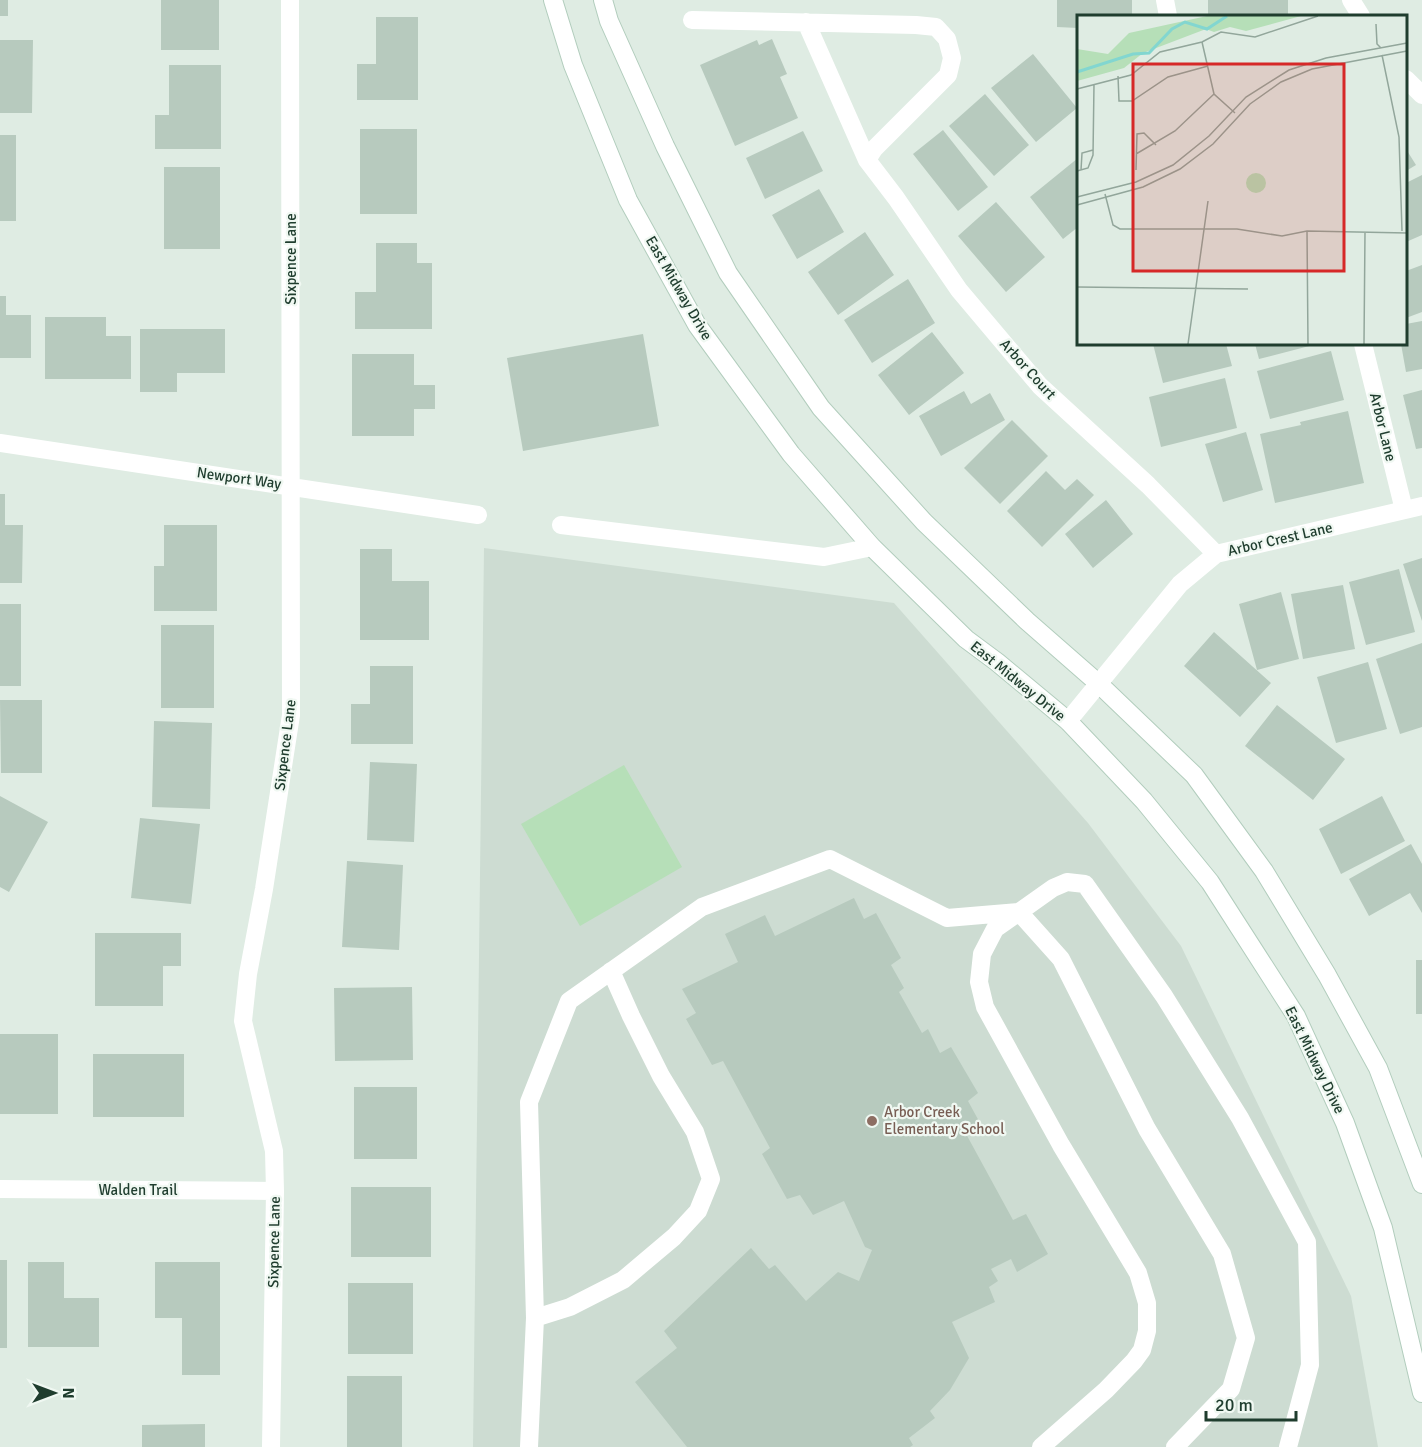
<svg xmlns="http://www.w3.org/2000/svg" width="1422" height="1447" viewBox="0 0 1422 1447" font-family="Signika,sans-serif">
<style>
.built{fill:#cddcd2}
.green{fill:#b6dfb8}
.building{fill:#b7cabe}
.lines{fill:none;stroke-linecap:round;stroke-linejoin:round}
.secondary-casing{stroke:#b2cdbd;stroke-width:20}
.lane{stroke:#fff;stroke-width:18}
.street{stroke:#fff;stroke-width:18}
.secondary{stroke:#fff;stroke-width:18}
.education-dot{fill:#8d6e63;stroke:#f0f8f2;stroke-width:2}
.labels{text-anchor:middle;stroke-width:4.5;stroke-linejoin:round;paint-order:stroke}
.street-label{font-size:15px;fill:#1f3d2e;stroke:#f0f8f2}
.education-label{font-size:15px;fill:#785e54;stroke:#f0f8f2;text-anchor:start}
.inset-river{fill:none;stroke:#82d6d0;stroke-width:3}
.inset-road{fill:none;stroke:#92a69b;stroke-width:1.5}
.view{fill:#d62828;fill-opacity:0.15;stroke:#d62828;stroke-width:3}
.inset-edge{fill:none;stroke:#1f3d2e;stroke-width:3}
</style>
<rect width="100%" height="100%" fill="#dfece3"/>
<path class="built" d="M484 548 894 603 1088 823 1181 946 1351 1296 1378 1447H473Z"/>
<path class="green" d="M624 765 682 867 580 926 521 824Z"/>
<path class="building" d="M0 0H8V16H0Z
M161 0H219V50H161Z
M1057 0H1132V16H1078V28L1057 27Z
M1208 0H1288V16H1208Z
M376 17H418V100H357V64H376Z
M772 39 787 74 780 77 798 118 735 146 700 65 757 40 759 45Z
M0 40H33L32 113H0Z
M1033 54 1077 108 1036 142 991 88Z
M169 65H221V149H155V115H169Z
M985 94 1029 145 994 176 949 126Z
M360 129H417V214H360Z
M943 130 988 187 958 211 913 154Z
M803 131 823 171 765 199 746 158Z
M0 135H16V221H0Z
M1406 149 1416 165 1406 171Z
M1078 158V227L1063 239 1030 197Z
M164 167H220V249H164Z
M1422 175V235L1406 242V183Z
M819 189 844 232 797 259 772 215Z
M996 202 1045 257 1006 292 958 236Z
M865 232 894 275 838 315 808 272Z
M376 243H417V263H432V329H355V292H376Z
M1422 265V312L1406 318V271Z
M908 279 935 323 872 363 844 320Z
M0 296H6V315H31V358H0Z
M45 317H106V336H131V379H45Z
M1422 321V369L1406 372 1401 344H1406V324Z
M140 329H225V373H177V392H140Z
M932 332 964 373 909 415 878 375Z
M643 334 659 426 523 451 507 358Z
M1153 344H1226L1232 366 1163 383Z
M1255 344H1317L1259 359Z
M1331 351 1344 400 1270 419 1257 371Z
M352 354H414V385H435V409H414V436H352Z
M1225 378 1237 428 1161 447 1149 397Z
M1422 390V448L1416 449 1403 395Z
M964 391 971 404 990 393 1005 420 941 456 919 416Z
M1348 411 1364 483 1275 503 1260 434 1301 425 1300 422Z
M1012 420 1048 456 1000 504 964 468Z
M1246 432 1263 490 1223 502 1205 444Z
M1046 471 1065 490 1077 479 1094 495 1042 547 1007 511Z
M0 494H5V525H23L22 583H0Z
M1106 500 1133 534 1093 568 1065 534Z
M164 525H217V611H154V566H164Z
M360 549H392V581H429V640H360Z
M1422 558V621L1403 564Z
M1399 569 1415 632 1366 645 1349 582Z
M1343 585 1355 649 1303 659 1291 594Z
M1281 592 1299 659 1257 670 1239 604Z
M0 604H21V686H0Z
M161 625H214V708H161Z
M1214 632 1271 683 1240 717 1184 666Z
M1422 643V727L1400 734 1376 659Z
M1368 662 1387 729 1336 743 1317 677Z
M370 666H413V744H351V704H370Z
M0 700H42V773H1Z
M1277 705 1345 759 1313 800 1245 746Z
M154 721 212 723 210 809 152 807Z
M370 762 417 764 414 842 367 840Z
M0 796 48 822 9 892 0 887Z
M1382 796 1405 841 1341 874 1319 829Z
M140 818 200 824 191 904 131 898Z
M1411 844 1422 864V913L1410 893 1369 916 1349 879Z
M347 861 403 865 399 950 342 947Z
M854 898 864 919 876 913 901 958 891 965 904 988 899 992 922 1033 928 1029 940 1053 951 1047 978 1093 968 1101 980 1123 965 1132 1013 1220 1026 1214 1048 1254 1017 1272 1011 1259 991 1269 998 1281 989 1287 995 1302 952 1322 969 1358 950 1390 930 1411 935 1418 909 1438 913 1445 910 1447H687L635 1382 677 1348 664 1331 751 1248 769 1269 775 1265 806 1301 838 1272 859 1281 872 1250 865 1247 844 1201 813 1215 800 1195 787 1199 762 1154 770 1148 723 1061 712 1065 686 1019 696 1013 682 989 738 962 725 934 765 915 775 936Z
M95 933H181V966H163V1006H95Z
M1416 960H1422V1014H1416Z
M412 987 413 1060 335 1061 334 988Z
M0 1034H58V1114H0Z
M93 1054H184V1117H93Z
M354 1087H417V1159H354Z
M351 1187H431V1257H351Z
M0 1260H7V1348H0Z
M28 1262H64V1298H99V1347H28Z
M155 1262H220V1375H182V1318H155Z
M348 1283H413V1354H348Z
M347 1376H402V1447H347Z
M205 1424V1447H142V1425Z"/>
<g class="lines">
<g class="secondary-casing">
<path id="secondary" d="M553 0 573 65 628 200 697 325 791 454 872 547 966 639 997 662 1068 721 1144 801 1210 882 1296 1016 1345 1123 1383 1228 1422 1393
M603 0 609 21 665 146 728 273 821 408 924 522 1027 621 1099 684 1194 775 1264 871 1327 975 1378 1068 1422 1184"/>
</g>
<path class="lane" d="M561 525 824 557 872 547
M535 1318 570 1307 623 1280 674 1237 698 1211 711 1179 695 1132 661 1076 631 1016 611 971
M529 1447 535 1318 529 1102 569 1001 702 907 830 859 947 918 1019 912 1061 959 1147 1129 1222 1254 1246 1338 1231 1389 1175 1447
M1041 1447 1106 1390 1134 1361 1142 1350 1147 1331V1303L1138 1273 1061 1145 985 1007 979 982 982 954 995 929 1053 888 1067 882 1085 884 1164 996 1240 1118 1307 1242 1310 1365 1288 1447"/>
<path class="street" d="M1165 0 1168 16
M1351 0 1361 16
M692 20 916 25 936 27 947 39 952 58 948 75 874 149 867 160
M806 22 867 160 896 198 959 290 1040 386 1148 485 1216 554
M1406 79 1422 95
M1363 344 1404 510
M0 443 478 515
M1068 721 1180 584 1216 554 1422 506
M0 1189 275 1191
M271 1447 275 1191 274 1151 243 1021 248 974 264 889 291 715 290 0"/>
<use href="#secondary" class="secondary"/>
</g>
<circle class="education-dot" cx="872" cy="1121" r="6"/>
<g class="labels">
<g class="street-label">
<text transform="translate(291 259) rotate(-90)" y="5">Sixpence Lane</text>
<text transform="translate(679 288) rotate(60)" y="5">East Midway Drive</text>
<text transform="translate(1028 369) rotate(48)" y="5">Arbor Court</text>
<text transform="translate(1383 427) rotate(76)" y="5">Arbor Lane</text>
<text transform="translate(239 478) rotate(8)" y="5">Newport Way</text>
<text transform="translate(1280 539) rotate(-13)" y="5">Arbor Crest Lane</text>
<text transform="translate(1018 681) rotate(39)" y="5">East Midway Drive</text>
<text transform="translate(285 745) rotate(-83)" y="5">Sixpence Lane</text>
<text transform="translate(1315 1060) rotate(64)" y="5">East Midway Drive</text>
<text x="138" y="1195">Walden Trail</text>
<text transform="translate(274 1242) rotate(-89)" y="5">Sixpence Lane</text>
</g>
<g class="education-label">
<text x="884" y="1117">Arbor Creek<tspan x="884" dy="17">Elementary School</tspan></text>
</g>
</g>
<g transform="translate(1077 15)">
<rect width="330" height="330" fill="#dfece3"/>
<path d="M130 1H224L169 16 153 12 137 17 129 14 66 38 47 53 0 66V34L31 39 52 18ZM169 168a10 10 0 1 1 20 0a10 10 0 1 1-20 0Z" fill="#b6dfb8"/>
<path class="inset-river" d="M0 57 56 39 72 38 95 14 108 7 130 14 150 1"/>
<path class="inset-road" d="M299 9 300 29 304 33M125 27 137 79 158 98M305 40 322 122 325 216M41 61 42 86H55L91 62 131 51M0 74 54 60 83 37 125 27 144 17 178 22 241 1M59 139 98 116 137 79M4 155 5 138 16 135M59 155 60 119 67 118 79 130M0 156 11 153 16 140 17 69M28 179 36 210 43 214H160L205 221 230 216 330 218M0 182 59 167 96 150 132 121 169 82 212 55 249 43 330 28M0 190 66 172 103 154 136 129 173 89 204 67 235 54 330 36M230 216 231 329M0 272 171 274M111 329 131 186M287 329 288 217"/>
<path class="view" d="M56 49H267V256H56Z"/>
<rect width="330" height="330" class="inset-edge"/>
</g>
<g transform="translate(54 1393) rotate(90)" stroke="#f0f8f2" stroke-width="4.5" paint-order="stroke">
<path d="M0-4.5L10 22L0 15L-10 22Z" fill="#1f3d2e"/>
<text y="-9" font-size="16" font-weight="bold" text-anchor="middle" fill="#1f3d2e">N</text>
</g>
<path d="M1206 1411v9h90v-9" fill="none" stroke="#1f3d2e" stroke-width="3"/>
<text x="1215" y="1411" font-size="18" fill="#1f3d2e" stroke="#f0f8f2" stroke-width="4.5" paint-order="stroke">20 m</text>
</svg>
